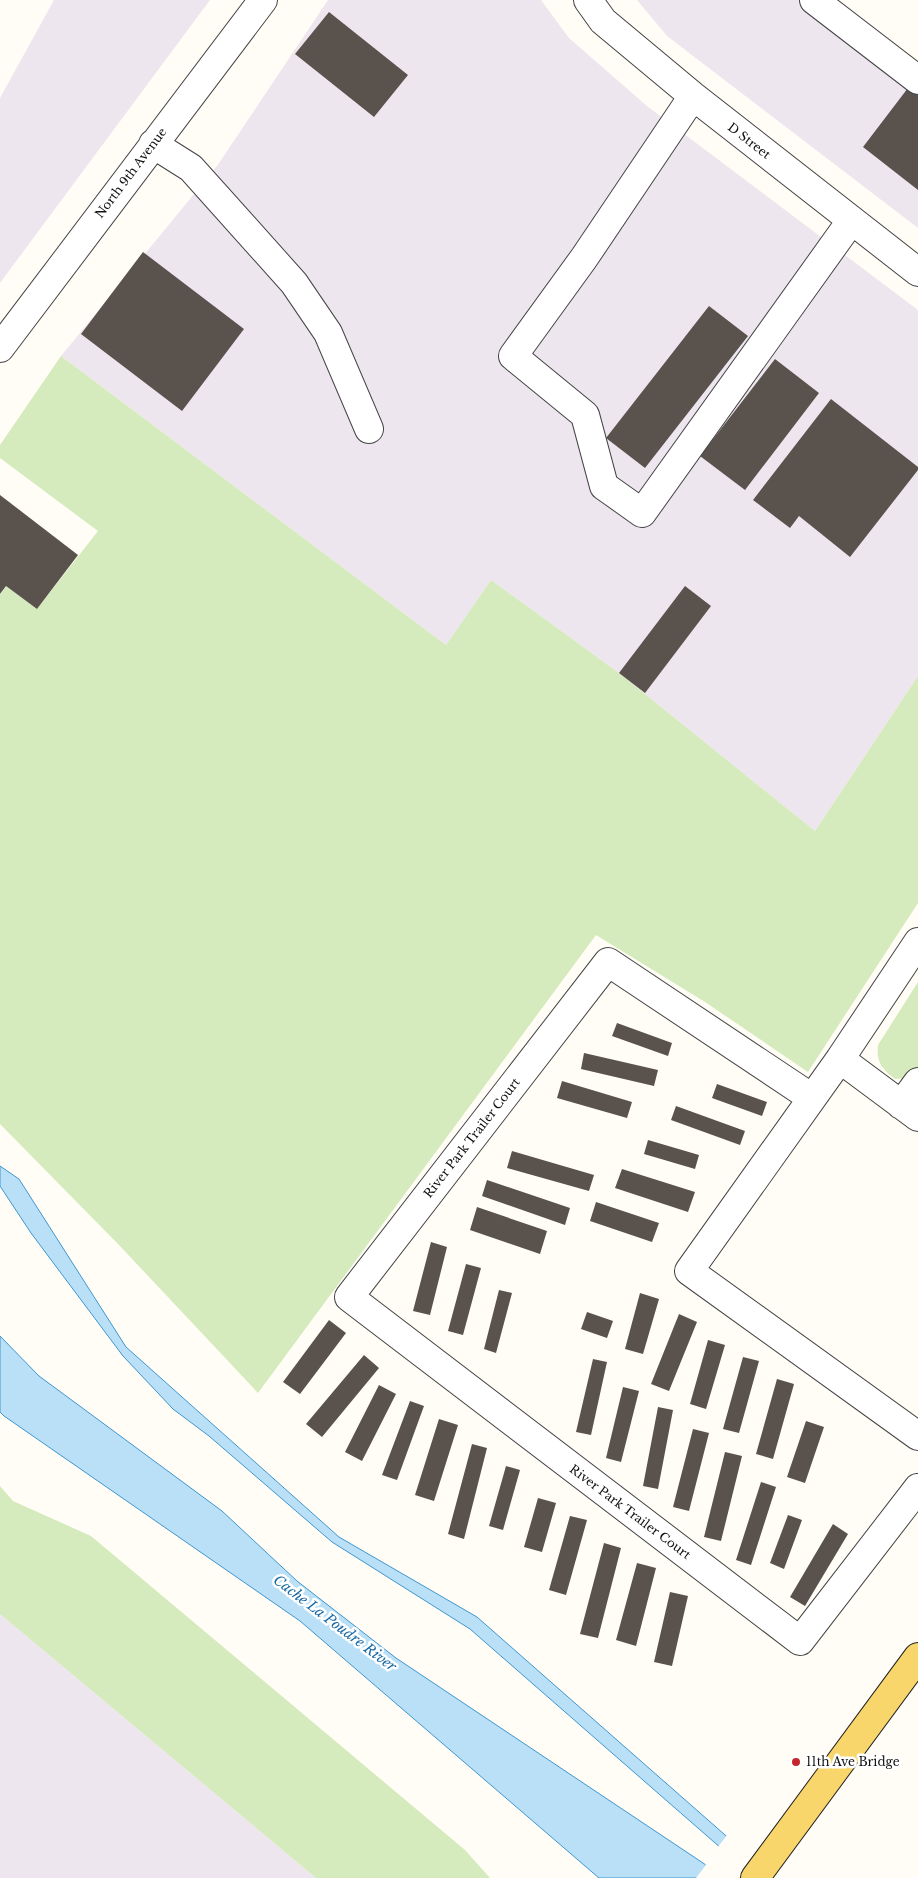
<svg xmlns="http://www.w3.org/2000/svg" width="918" height="1878" viewBox="0 0 918 1878" font-family="'Libre Baskerville',serif">
<style>
.industrial{fill:#eee6ef}
.green{fill:#d5ebbd}
.water{fill:#b9e0f7;stroke:#3f96cf}
.pier{fill:#fffdf5}
.building{fill:#5a524d}
.lines{fill:none;stroke-linecap:round;stroke-linejoin:round}
.minor-casing{stroke:#444;stroke-width:30}
.major-casing{stroke:#222;stroke-width:30}
.minor{stroke:#fff;stroke-width:28}
.major{stroke:#f9d66b;stroke-width:28}
.poi-dot{fill:#c4262e;stroke:#fff;stroke-width:2}
.labels{text-anchor:middle;stroke-width:5;stroke-linejoin:round;paint-order:stroke}
.street-label{font-size:12px;fill:#111;stroke:#fff}
.poi-label{font-size:12px;fill:#111;stroke:#fff;text-anchor:start}
.water-label{font-size:14px;font-style:italic;fill:#1768a6;stroke:#fff}
</style>
<rect width="100%" height="100%" fill="#fffdf5"/>
<path class="industrial" d="M54 0H210L0 283V98Z
M328 0H541L569 38 647 106 918 310V676L815 831 619 673 491 580 446 645 61 356 217 166Z
M637 0H798L918 92V228L667 36Z
M0 1614 316 1878H0Z"/>
<path class="green" d="M61 356 446 645 491 580 619 673 815 831 918 676V903L808 1072 705 1002 596 935 258 1393 119 1245 0 1124V595L6 586 37 609 98 531 0 458V445Z
M918 982V1067L910 1078 895 1079C882 1069 876 1062 878 1045Z
M0 1486 13 1501 91 1536 465 1850 490 1878H316L0 1614Z"/>
<path class="water" d="M0 1166 19 1179 126 1347 339 1537 477 1617 774 1878H599L300 1621 4 1416 0 1412V1336L39 1376 222 1511 297 1581 396 1658 706 1865 738 1863 470 1629 332 1542 209 1436 173 1409 123 1356 31 1233 0 1186Z"/>
<path class="pier" d="M728 1834 775 1876 776 1878H696L706 1865 702 1859 706 1862H732L717 1848Z"/>
<path class="building" d="M329 12 408 75 374 117 295 54Z
M911 84 918 90V190L863 147Z
M143 252 244 329 182 411 81 334Z
M709 306 748 336 645 468 606 438Z
M775 359 819 393 745 490 700 456Z
M831 399 918 467V470L850 557 799 516 790 528 753 500Z
M0 495 78 555 37 609 6 586 0 594Z
M685 586 711 606 645 693 619 673Z
M617 1023 672 1043 668 1056 612 1036Z
M584 1053 658 1070 654 1086 581 1069Z
M562 1081 632 1102 627 1118 557 1098Z
M717 1084 767 1102 762 1116 712 1098Z
M676 1106 745 1131 740 1145 671 1120Z
M648 1140 699 1155 695 1169 644 1154Z
M512 1151 594 1175 589 1191 507 1168Z
M622 1169 695 1192 688 1212 615 1188Z
M487 1180 570 1208 565 1225 482 1196Z
M596 1202 659 1223 652 1242 590 1221Z
M477 1207 547 1231 540 1254 470 1230Z
M431 1242 447 1247 430 1315 413 1311Z
M466 1264 481 1268 463 1335 448 1331Z
M499 1290 512 1293 496 1353 484 1349Z
M640 1293 659 1299 643 1354 625 1349Z
M587 1312 613 1321 607 1338 581 1329Z
M679 1314 697 1322 669 1391 651 1384Z
M329 1320 346 1333 300 1394 283 1382Z
M708 1340 725 1345 706 1409 690 1404Z
M364 1355 379 1368 322 1437 306 1424Z
M743 1357 759 1361 739 1433 723 1429Z
M593 1359 607 1362 591 1435 576 1432Z
M777 1379 794 1384 773 1459 756 1454Z
M379 1385 396 1394 362 1461 345 1452Z
M623 1387 639 1391 621 1462 606 1458Z
M410 1401 424 1406 397 1480 382 1475Z
M658 1407 673 1410 658 1489 643 1486Z
M439 1419 458 1425 434 1501 415 1495Z
M806 1421 824 1427 805 1483 787 1477Z
M693 1429 709 1433 689 1511 673 1507Z
M472 1444 487 1448 464 1539 448 1534Z
M725 1452 742 1456 721 1541 704 1537Z
M506 1466 520 1470 503 1530 489 1526Z
M761 1482 776 1487 751 1565 736 1560Z
M538 1498 556 1503 542 1552 524 1547Z
M788 1515 802 1520 784 1569 770 1563Z
M570 1516 587 1520 566 1595 549 1590Z
M833 1524 848 1534 805 1606 790 1597Z
M604 1543 621 1548 598 1638 580 1634Z
M637 1563 656 1568 636 1646 616 1640Z
M670 1592 688 1596 672 1666 654 1662Z"/>
<g class="lines">
<g class="minor-casing">
<path id="minor" d="M588 0 603 21 693 96 918 272
M814 0 918 80
M693 96 584 258 513 356 585 415 604 486 642 513 851 221
M153 144 191 168 294 283 328 333 369 429
M0 348 263 0
M918 942 840 1059 689 1271 918 1436
M840 1059 918 1117
M812 1098 608 962 349 1297 800 1641 918 1488
M901 1105 918 1082"/>
</g>
<g class="major-casing">
<path id="major" d="M755 1878 918 1657"/>
</g>
<use href="#minor" class="minor"/>
<use href="#major" class="major"/>
</g>
<circle class="poi-dot" cx="796" cy="1762" r="5"/>
<g class="labels">
<g class="street-label">
<text transform="translate(749 141) rotate(38)" y="4">D Street</text>
<text transform="translate(131 173) rotate(-53)" y="4">North 9th Avenue</text>
<text transform="translate(472 1138) rotate(-52)" y="4">River Park Trailer Court</text>
<text transform="translate(630 1512) rotate(37)" y="4">River Park Trailer Court</text>
</g>
<g class="poi-label">
<text x="806" y="1766">11th Ave Bridge</text>
</g>
<g class="water-label">
<text transform="translate(335 1623) rotate(37)" y="5">Cache La Poudre River</text>
</g>
</g>
</svg>
